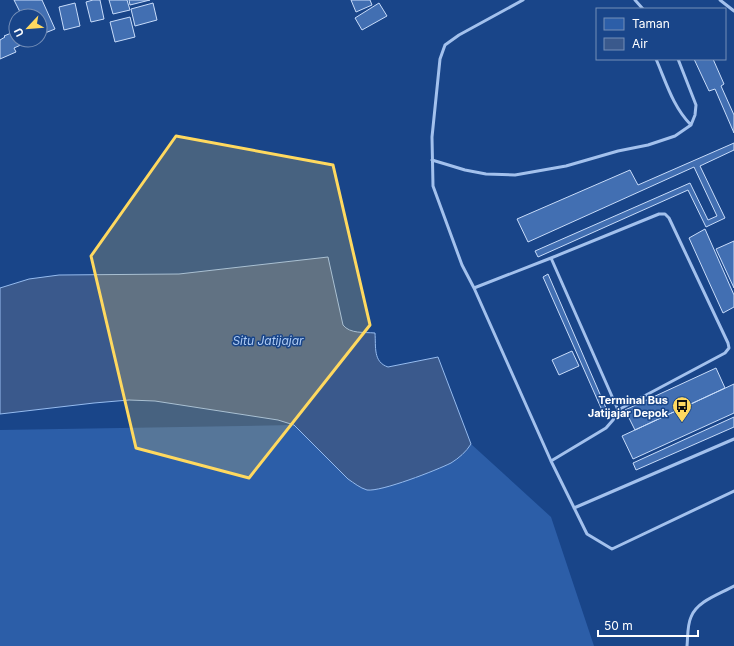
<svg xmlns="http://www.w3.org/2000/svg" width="734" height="646" viewBox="0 0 734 646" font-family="Inter,sans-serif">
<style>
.green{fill:#2c5ea8}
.water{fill:#3a598c;stroke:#95bbef}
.building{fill:#426fb2;stroke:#c8dcfa}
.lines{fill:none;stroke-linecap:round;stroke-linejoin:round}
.lane{stroke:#a3c1ed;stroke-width:3}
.marked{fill:#ffd95f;fill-opacity:0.2;stroke:#ffd95f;stroke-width:3;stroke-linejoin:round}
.labels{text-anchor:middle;stroke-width:3;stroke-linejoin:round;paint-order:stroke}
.poi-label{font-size:11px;font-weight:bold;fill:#fff;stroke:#194589;text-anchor:end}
.water-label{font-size:12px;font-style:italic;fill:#aecbf4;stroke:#194589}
</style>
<rect width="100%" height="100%" fill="#194589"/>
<path class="green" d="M294 425 348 479C354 483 360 488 367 490 381 492 437 470 451 463 459 458 466 452 471 444L551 517 594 646H0V430Z"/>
<path class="water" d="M328 257 343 325C350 334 364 332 375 333 376 347 373 362 388 367L438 357 471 444C466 452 459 458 451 463 437 470 381 492 367 490 360 488 354 483 348 479L294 425 278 420 155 401 129 400 94 403 0 414V288L29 279 59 275 179 274Z"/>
<path class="building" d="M14 0H42L55 29 40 35V16H22Z
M93 0H100L104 19 91 22 86 2Z
M109 0H127L130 10 113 14Z
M129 0H150L130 5Z
M351 0H370L372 5 356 12Z
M75 3 80 26 64 30 59 7Z
M153 3 157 20 135 26 131 9Z
M379 3 387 16 362 30 355 18Z
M130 17 135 37 115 42 110 22Z
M16 31V40H32L14 48 16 52 0 59V40L5 37 4 36Z
M694 59H713L724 84 721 86 734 115V133L715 89 709 91Z
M734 143V150L700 166 725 218 706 227 688 190 538 257 535 251 690 183 708 220 717 216 694 167 528 242 517 219 630 170 638 185Z
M705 229 734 295V307L723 313 689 238Z
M734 241V288L716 249Z
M548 274 609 415 605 417 543 277Z
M572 351 579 366 559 375 552 360Z
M716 368 725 388 635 430 625 410Z
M734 384V413L633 459 622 436Z
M734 417V427L636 470 633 463Z"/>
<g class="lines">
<path class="lane" d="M523 0 459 35 445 45 440 59 432 137 433 186 462 265 474 288 551 461 587 534 612 549 734 491
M635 0 643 9
M720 0 734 11
M656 59C666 82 673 107 691 125
M432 160 465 170 486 174 515 175 566 166 618 151 648 145 675 136 691 125 695 115 696 105 678 59
M551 258 618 410
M474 288 551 258 659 214H665L669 218 728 343 729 348 725 353 618 410 613 420 606 428 551 461
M574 508 734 439
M687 646C688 637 687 626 691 617 697 601 720 594 734 586"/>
</g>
<path class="marked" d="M176 136 333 165 370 325 249 478 136 448 91 256Z"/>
<defs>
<g id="bus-pin" transform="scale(1)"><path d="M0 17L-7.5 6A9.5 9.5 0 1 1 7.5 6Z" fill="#ffd95f" stroke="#194589"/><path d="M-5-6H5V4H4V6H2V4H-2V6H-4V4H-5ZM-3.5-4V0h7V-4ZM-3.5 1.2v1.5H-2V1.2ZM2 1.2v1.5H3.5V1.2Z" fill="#111"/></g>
</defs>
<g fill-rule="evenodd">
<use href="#bus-pin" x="682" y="406"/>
</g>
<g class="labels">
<g class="poi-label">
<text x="668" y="404">Terminal Bus<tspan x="668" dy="13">Jatijajar Depok</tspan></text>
</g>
<g class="water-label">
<text x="268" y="345">Situ Jatijajar</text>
</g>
</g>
<rect x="596" y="8" width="130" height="52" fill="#194589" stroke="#758fb8"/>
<rect x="604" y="18" width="20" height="12" fill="#2c5ea8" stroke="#758fb8"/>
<text x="632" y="28" font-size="12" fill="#ffffff">Taman</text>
<rect x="604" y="38" width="20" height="12" fill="#3a598c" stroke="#758fb8"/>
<text x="632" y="48" font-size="12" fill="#ffffff">Air</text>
<g transform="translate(28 28) rotate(244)"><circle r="19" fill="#194589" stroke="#758fb8"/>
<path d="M0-3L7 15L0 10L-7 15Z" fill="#ffd95f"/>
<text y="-6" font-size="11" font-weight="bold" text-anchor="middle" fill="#ffffff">U</text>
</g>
<path d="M598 630v6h100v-6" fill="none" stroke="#ffffff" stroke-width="2"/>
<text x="604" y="630" font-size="12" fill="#ffffff" stroke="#194589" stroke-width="3" paint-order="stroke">50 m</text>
</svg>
